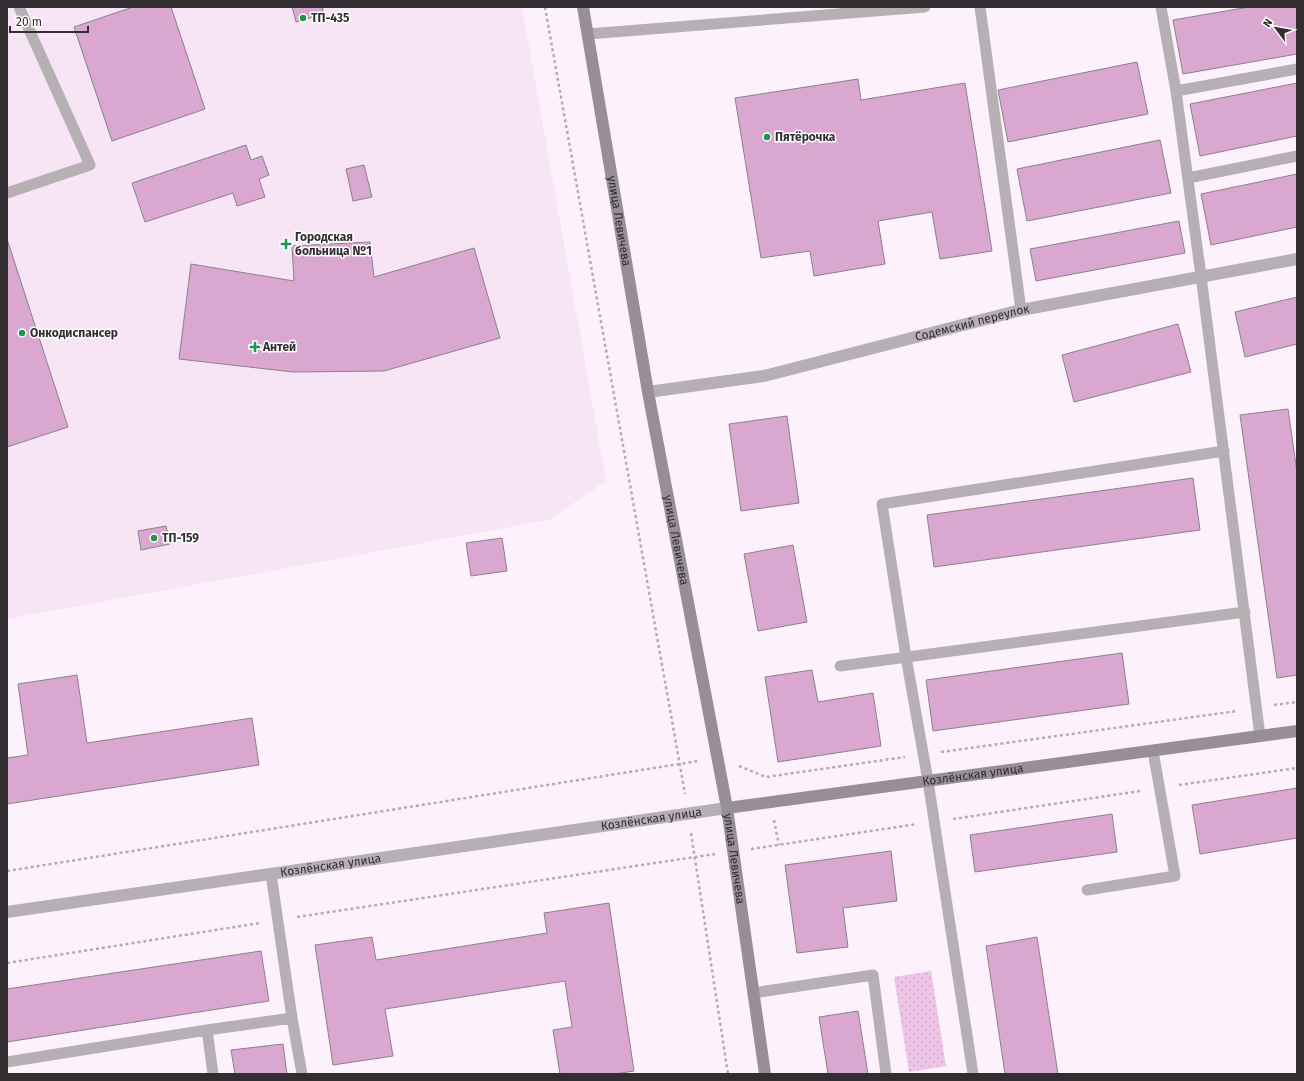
<svg xmlns="http://www.w3.org/2000/svg" width="1304" height="1081" viewBox="0 0 1304 1081" font-family="'Fira Sans',sans-serif">
<style>
.built{fill:#f7e4f4}
.grass{fill:url(#grass-dots)}
.building{fill:#d9a7d0;stroke:#8c818a}
.lines{fill:none;stroke-linecap:round;stroke-linejoin:round}
.path{stroke:#b5abb3;stroke-width:2.5;stroke-dasharray:3 3;stroke-linecap:butt}
.lane{stroke:#b6b0b4;stroke-width:11}
.street{stroke:#b6b0b4;stroke-width:12}
.secondary{stroke:#978f95;stroke-width:12}
.poi-dot{fill:#209550;stroke:#fff;stroke-width:1.5}
.labels{text-anchor:middle;stroke-width:3;stroke-linejoin:round;paint-order:stroke}
.poi-label{font-size:12px;font-weight:bold;fill:#312d31;stroke:#fff;text-anchor:start}
.street-label{font-size:12px;fill:#312d31;stroke:#fff}
</style>
<defs>
<pattern id="grass-dots" width="8" height="8" patternUnits="userSpaceOnUse"><rect width="8" height="8" fill="#eec5e7"/><path d="M2 2h.1M6 6h.1" fill="none" stroke="#cdaac7" stroke-width="1.8" stroke-linecap="round"/></pattern>
</defs>
<rect width="100%" height="100%" fill="#fdf1fb"/>
<path class="built" d="M7 7H522L606 481 549 520 7 619Z"/>
<path class="grass" d="M931 971 946 1066 909 1072 894 977Z"/>
<path class="building" d="M133 7H171L205 109 112 141 74 27Z
M292 7H322L324 14 296 22Z
M1249 7H1297V54L1183 74 1173 20Z
M1137 62 1148 114 1008 142 998 90Z
M858 79 861 100 965 83 992 251 940 259 932 212 878 221 885 264 814 276 810 251 761 258 735 98Z
M1297 83V136L1200 156 1190 104Z
M1160 140 1171 193 1027 221 1017 169Z
M246 145 251 160 262 156 269 175 259 179 265 197 237 206 233 193 145 222 132 183Z
M364 165 372 197 353 201 346 169Z
M1297 174V227L1211 245 1201 194Z
M1179 221 1185 253 1036 281 1030 249Z
M7 239 68 427 7 447Z
M370 242 374 277 474 248 500 338 384 371 293 372 179 359 191 264 294 281 292 246Z
M1297 297V344L1245 357 1235 312Z
M1178 324 1191 372 1074 402 1062 355Z
M1288 409 1297 472V675L1277 678 1240 415Z
M787 416 799 503 741 511 729 424Z
M1193 478 1200 530 934 567 927 515Z
M166 526 170 544 141 550 138 531Z
M502 538 507 571 471 576 466 543Z
M793 545 807 622 758 631 744 554Z
M1122 653 1129 704 933 731 926 680Z
M812 670 818 702 873 693 881 746 778 762 765 677Z
M77 675 87 743 252 718 259 765 7 804V758L28 755 18 684Z
M1297 788V838L1200 854 1192 805Z
M1112 814 1117 852 975 872 970 835Z
M891 851 897 901 843 908 848 947 797 953 785 865Z
M609 903 634 1071 615 1074H560L553 1030 572 1027 565 981 385 1009 393 1056 333 1065 315 945 372 937 376 960 547 933 544 913Z
M1037 937 1058 1074H1005L986 946Z
M261 951 269 1001 7 1042V989Z
M858 1011 868 1074H828L819 1017Z
M283 1044 287 1074H235L231 1050Z"/>
<g class="lines">
<path class="path" d="M545 7 685 794
M1274 705 1297 702
M941 752 1237 711
M739 766 766 777 905 757
M1179 785 1297 768
M953 819 1140 791
M774 820 779 845
M691 833 728 1074
M751 849 917 824
M7 871 698 761
M297 917 715 854
M7 963 260 923"/>
<path class="lane" d="M980 7 1021 310
M1161 7 1176 91 1201 276 1260 736
M588 34 925 7
M1176 91 1297 69
M1188 178 1297 156
M7 193 90 165 19 7
M840 666 1245 612
M1087 890 1175 876 1153 751
M753 993 873 975 886 1074
M292 1018 302 1074
M207 1030 213 1074
M7 1062 207 1030 292 1018 271 874
M973 1074 928 781 906 657 882 504 1224 451"/>
<g class="street">
<path id="s1" d="M648 392 764 376 1021 310 1297 259"/>
<path id="s2" d="M7 912 727 808"/>
</g>
<g class="secondary">
<path id="s3" d="M583 7 648 392 727 808 765 1074"/>
<path id="s4" d="M727 808 1297 731"/>
</g>
</g>
<g class="poi-dot">
<circle cx="303" cy="18" r="4"/>
<circle cx="767" cy="137" r="4"/>
<path d="M284 238h4v4h4v4h-4v4h-4v-4h-4v-4h4z"/>
<circle cx="22" cy="333" r="4"/>
<path d="M253 341h4v4h4v4h-4v4h-4v-4h-4v-4h4z"/>
<circle cx="154" cy="538" r="4"/>
</g>
<g class="labels">
<g class="poi-label">
<text x="311" y="22">ТП-435</text>
<text x="775" y="141">Пятёрочка</text>
<text x="295" y="241">Городская<tspan x="295" dy="14">больница №1</tspan></text>
<text x="30" y="337">Онкодиспансер</text>
<text x="263" y="351">Антей</text>
<text x="162" y="542">ТП-159</text>
</g>
<g class="street-label">
<text dy="4" stroke="none"><textPath href="#s3" startOffset="217">улица Левичева</textPath></text>
<text dy="4" stroke="none"><textPath href="#s1" startOffset="332">Содемский переулок</textPath></text>
<text dy="4" stroke="none"><textPath href="#s3" startOffset="541">улица Левичева</textPath></text>
<text dy="4" stroke="none"><textPath href="#s4" startOffset="248">Козлёнская улица</textPath></text>
<text dy="4" stroke="none"><textPath href="#s2" startOffset="651">Козлёнская улица</textPath></text>
<text dy="4" stroke="none"><textPath href="#s3" startOffset="865">улица Левичева</textPath></text>
<text dy="4" stroke="none"><textPath href="#s2" startOffset="327">Козлёнская улица</textPath></text>
</g>
</g>
<rect width="1304" height="1081" fill="none" stroke="#312d31" stroke-width="16"/>
<g transform="translate(1276 28) rotate(302)" stroke="#ffffff" stroke-width="3" paint-order="stroke">
<path d="M0-3L7 15L0 10L-7 15Z" fill="#312d31"/>
<text y="-6" font-size="11" font-weight="bold" text-anchor="middle" fill="#312d31">N</text>
</g>
<path d="M10 26v6h78v-6" fill="none" stroke="#312d31" stroke-width="2"/>
<text x="16" y="26" font-size="12" fill="#312d31" stroke="#ffffff" stroke-width="3" paint-order="stroke">20 m</text>
</svg>
